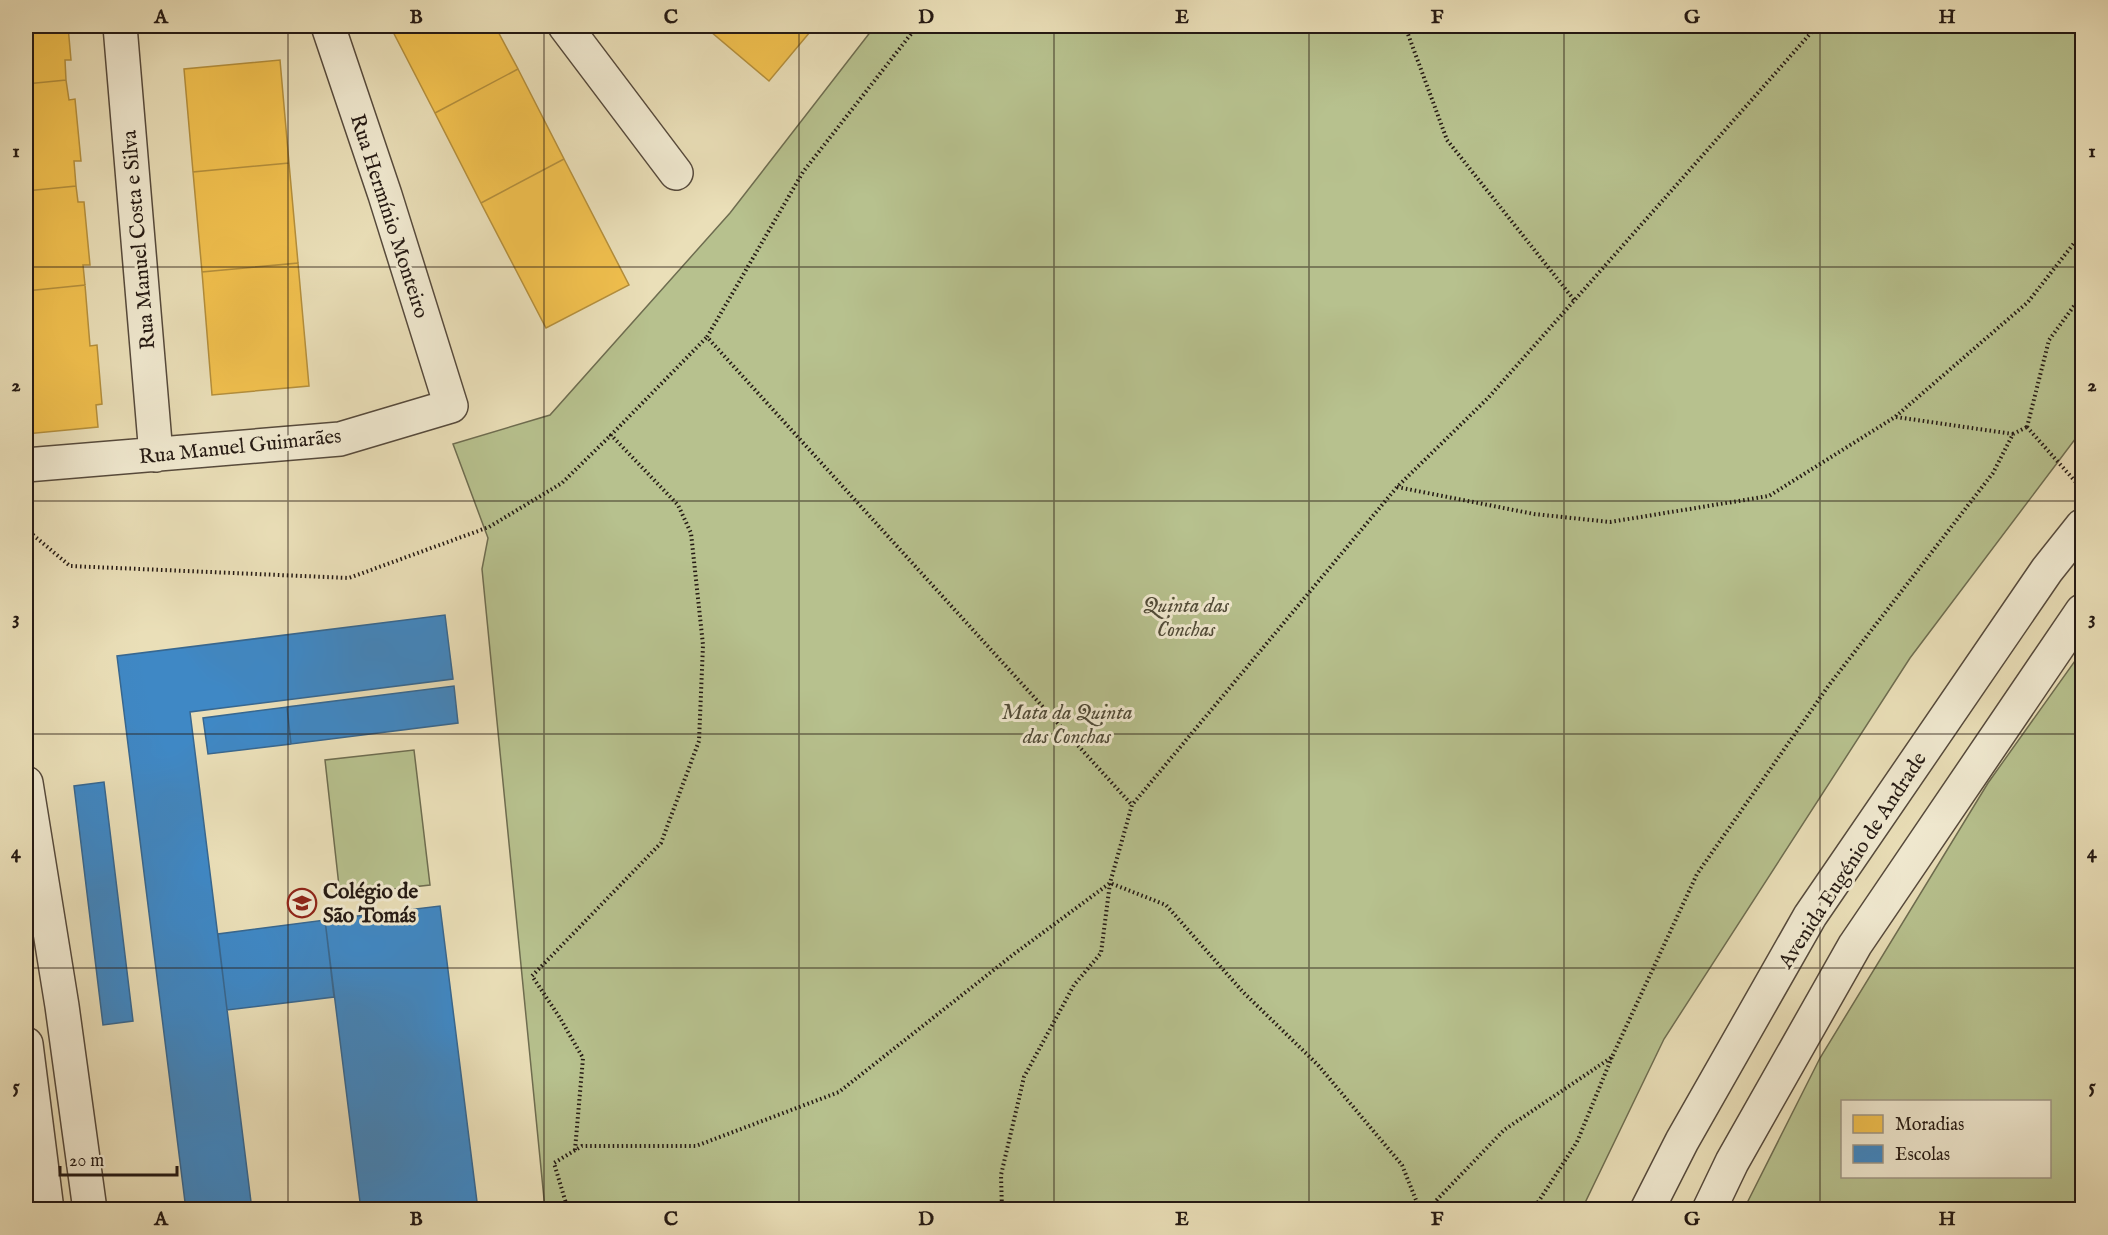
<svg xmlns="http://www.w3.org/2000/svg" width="2108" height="1235" viewBox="0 0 2108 1235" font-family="'IM FELL English',serif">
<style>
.green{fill:#b7c18e;stroke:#6e6d50;stroke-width:1.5;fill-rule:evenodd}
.homes{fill:#f2c14e;stroke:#b48f3c;stroke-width:1.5}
.schools{fill:#3f88c5;stroke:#376790;stroke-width:1.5}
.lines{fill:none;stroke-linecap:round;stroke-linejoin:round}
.minor-casing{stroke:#564a3c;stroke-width:36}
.path{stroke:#241913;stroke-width:4;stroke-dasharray:1.5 3;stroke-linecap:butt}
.minor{stroke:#f1ead1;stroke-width:33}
.grid{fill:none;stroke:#241913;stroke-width:1.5;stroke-opacity:0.55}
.labels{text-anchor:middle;stroke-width:6;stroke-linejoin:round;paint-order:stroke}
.street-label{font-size:21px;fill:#241913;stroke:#f1ead1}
.park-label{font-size:21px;font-style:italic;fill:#504b38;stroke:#f1ead1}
.poi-label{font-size:21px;font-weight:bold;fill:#241913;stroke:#f1ead1;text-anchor:start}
.neatline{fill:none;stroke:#241913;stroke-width:2}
.grid-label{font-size:20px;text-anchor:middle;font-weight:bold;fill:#241913}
</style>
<rect width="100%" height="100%" fill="#eadfb8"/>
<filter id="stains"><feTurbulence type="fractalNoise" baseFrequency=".00333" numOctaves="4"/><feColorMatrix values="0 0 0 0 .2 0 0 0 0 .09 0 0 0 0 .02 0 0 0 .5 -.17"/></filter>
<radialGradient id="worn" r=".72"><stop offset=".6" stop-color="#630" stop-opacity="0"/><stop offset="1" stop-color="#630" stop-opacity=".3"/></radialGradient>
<path class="green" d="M875 26H2082V430L1910 658 1664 1039 1582 1209H545L482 569 488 538 453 444 550 415 730 213Z
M2082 651V1209H1744L1820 1058 1988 783ZM1842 1102H2050V1176H1842Z
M414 750 430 885 340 895 325 760Z"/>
<path class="homes" d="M26 26H68L71 60H65L66 80 26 84Z
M390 26H495L518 69 435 113Z
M704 26H815L769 81Z
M280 60 289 163 193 172 184 69Z
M518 69 564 159 481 203 435 113Z
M66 80 69 100 75 99 81 161H74L76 186 26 191V84Z
M564 159 629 285 546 328 481 203Z
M289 163 298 263 202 272 193 172Z
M76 186 78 202H84L90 265H83L85 285 26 291V191Z
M298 263 309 386 212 395 202 272Z
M85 285 90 346 97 345 102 404 96 405 98 427 26 434V291Z"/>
<path class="schools" d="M445 615 453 679 190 712 252 1210H186L117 656Z
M454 686 458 723 291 744 287 707Z
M287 707 291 744 208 754 203 718Z
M104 782 133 1021 103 1025 74 786Z
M440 906 478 1210H361L325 920Z
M325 920 334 997 227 1010 218 934Z"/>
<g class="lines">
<g class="minor-casing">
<path id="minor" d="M120 26 156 455
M565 26 676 173
M26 465 340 439 451 406 385 195 328 26
M26 783 62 1006 90 1210
M26 1044 47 1210
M1647 1210 1682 1141 1810 916 2047 570 2082 526
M1709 1210 1732 1162 1855 945 2082 611"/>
</g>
<path class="path" d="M915 26 911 34 803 172 707 337 1132 805
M1405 26 1447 140 1575 301
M1896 417 2013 434
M2027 427 2049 340 2082 295
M2027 427 2082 489
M1397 487 1534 514 1610 522 1769 496 1895 417 2028 302 2082 233
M26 529 70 566 349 578 489 527 562 483 611 435
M575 1150 583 1058 560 1018 532 976 661 843 699 741 703 645 691 533 678 505 611 435 707 337
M568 1210 554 1163 582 1146H696L839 1092 1014 954 1110 883 1166 905 1243 992 1318 1065 1402 1165 1420 1210
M1002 1210 1001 1175 1024 1077 1074 985 1101 953 1110 883 1132 805 1397 487 1488 398 1817 26
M1427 1210 1504 1130 1612 1057 1697 874 1829 685 1993 473 2013 434 2027 427
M1533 1210 1577 1142 1612 1057"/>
<use href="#minor" class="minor"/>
</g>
<path class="grid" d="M288 26V1210M544 26V1210M799 26V1210M1054 26V1210M1309 26V1210M1564 26V1210M1820 26V1210M26 267H2082M26 501H2082M26 734H2082M26 968H2082"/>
<defs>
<g id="school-ring" transform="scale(1.5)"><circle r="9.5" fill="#f1ead1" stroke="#8f2418" stroke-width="1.5"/><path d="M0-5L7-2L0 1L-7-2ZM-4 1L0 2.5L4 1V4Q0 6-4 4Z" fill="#8f2418"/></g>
</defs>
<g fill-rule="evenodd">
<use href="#school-ring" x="302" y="903"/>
</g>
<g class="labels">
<g class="street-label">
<text transform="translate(390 216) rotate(72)" y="7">Rua Hermínio Monteiro</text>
<text transform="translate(138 240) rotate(-95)" y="7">Rua Manuel Costa e Silva</text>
<text transform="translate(240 446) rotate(-6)" y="7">Rua Manuel Guimarães</text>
<text transform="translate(1852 860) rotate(-57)" y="7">Avenida Eugénio de Andrade</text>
</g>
<g class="park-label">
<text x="1186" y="612">Quinta das<tspan x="1186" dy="24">Conchas</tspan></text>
<text x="1067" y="719">Mata da Quinta<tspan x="1067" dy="24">das Conchas</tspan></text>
</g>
<g class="poi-label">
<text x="323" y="898">Colégio de<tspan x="323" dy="24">São Tomás</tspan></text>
</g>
</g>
<rect width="2108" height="1235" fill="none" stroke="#eadfb8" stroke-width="66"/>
<rect x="1841" y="1100" width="210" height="78" fill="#f1ead1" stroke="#9f9685" stroke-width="1.5"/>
<rect x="1853" y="1115" width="30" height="18" fill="#f2c14e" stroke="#9f9685" stroke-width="1.5"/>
<text x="1895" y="1130" font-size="18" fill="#241913">Moradias</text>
<rect x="1853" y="1145" width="30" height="18" fill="#3f88c5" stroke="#9f9685" stroke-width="1.5"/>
<text x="1895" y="1160" font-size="18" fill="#241913">Escolas</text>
<path d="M60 1166v9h117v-9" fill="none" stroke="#241913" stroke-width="3"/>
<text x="69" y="1166" font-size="18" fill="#241913" stroke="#f1ead1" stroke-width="4.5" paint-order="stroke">20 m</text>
<rect x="33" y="33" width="2042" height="1169" class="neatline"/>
<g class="grid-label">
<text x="161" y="23">A</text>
<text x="416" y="23">B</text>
<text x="671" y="23">C</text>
<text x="926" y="23">D</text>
<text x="1182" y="23">E</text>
<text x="1437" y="23">F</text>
<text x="1692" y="23">G</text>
<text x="1947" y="23">H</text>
<text x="16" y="157">1</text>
<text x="2092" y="157">1</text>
<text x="16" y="391">2</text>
<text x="2092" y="391">2</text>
<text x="16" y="624">3</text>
<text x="2092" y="624">3</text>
<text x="16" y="858">4</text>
<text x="2092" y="858">4</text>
<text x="16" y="1092">5</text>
<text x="2092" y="1092">5</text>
<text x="161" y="1225">A</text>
<text x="416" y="1225">B</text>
<text x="671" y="1225">C</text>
<text x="926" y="1225">D</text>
<text x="1182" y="1225">E</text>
<text x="1437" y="1225">F</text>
<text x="1692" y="1225">G</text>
<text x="1947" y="1225">H</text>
</g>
<rect width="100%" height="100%" filter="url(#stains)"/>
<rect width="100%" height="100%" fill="url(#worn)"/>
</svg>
